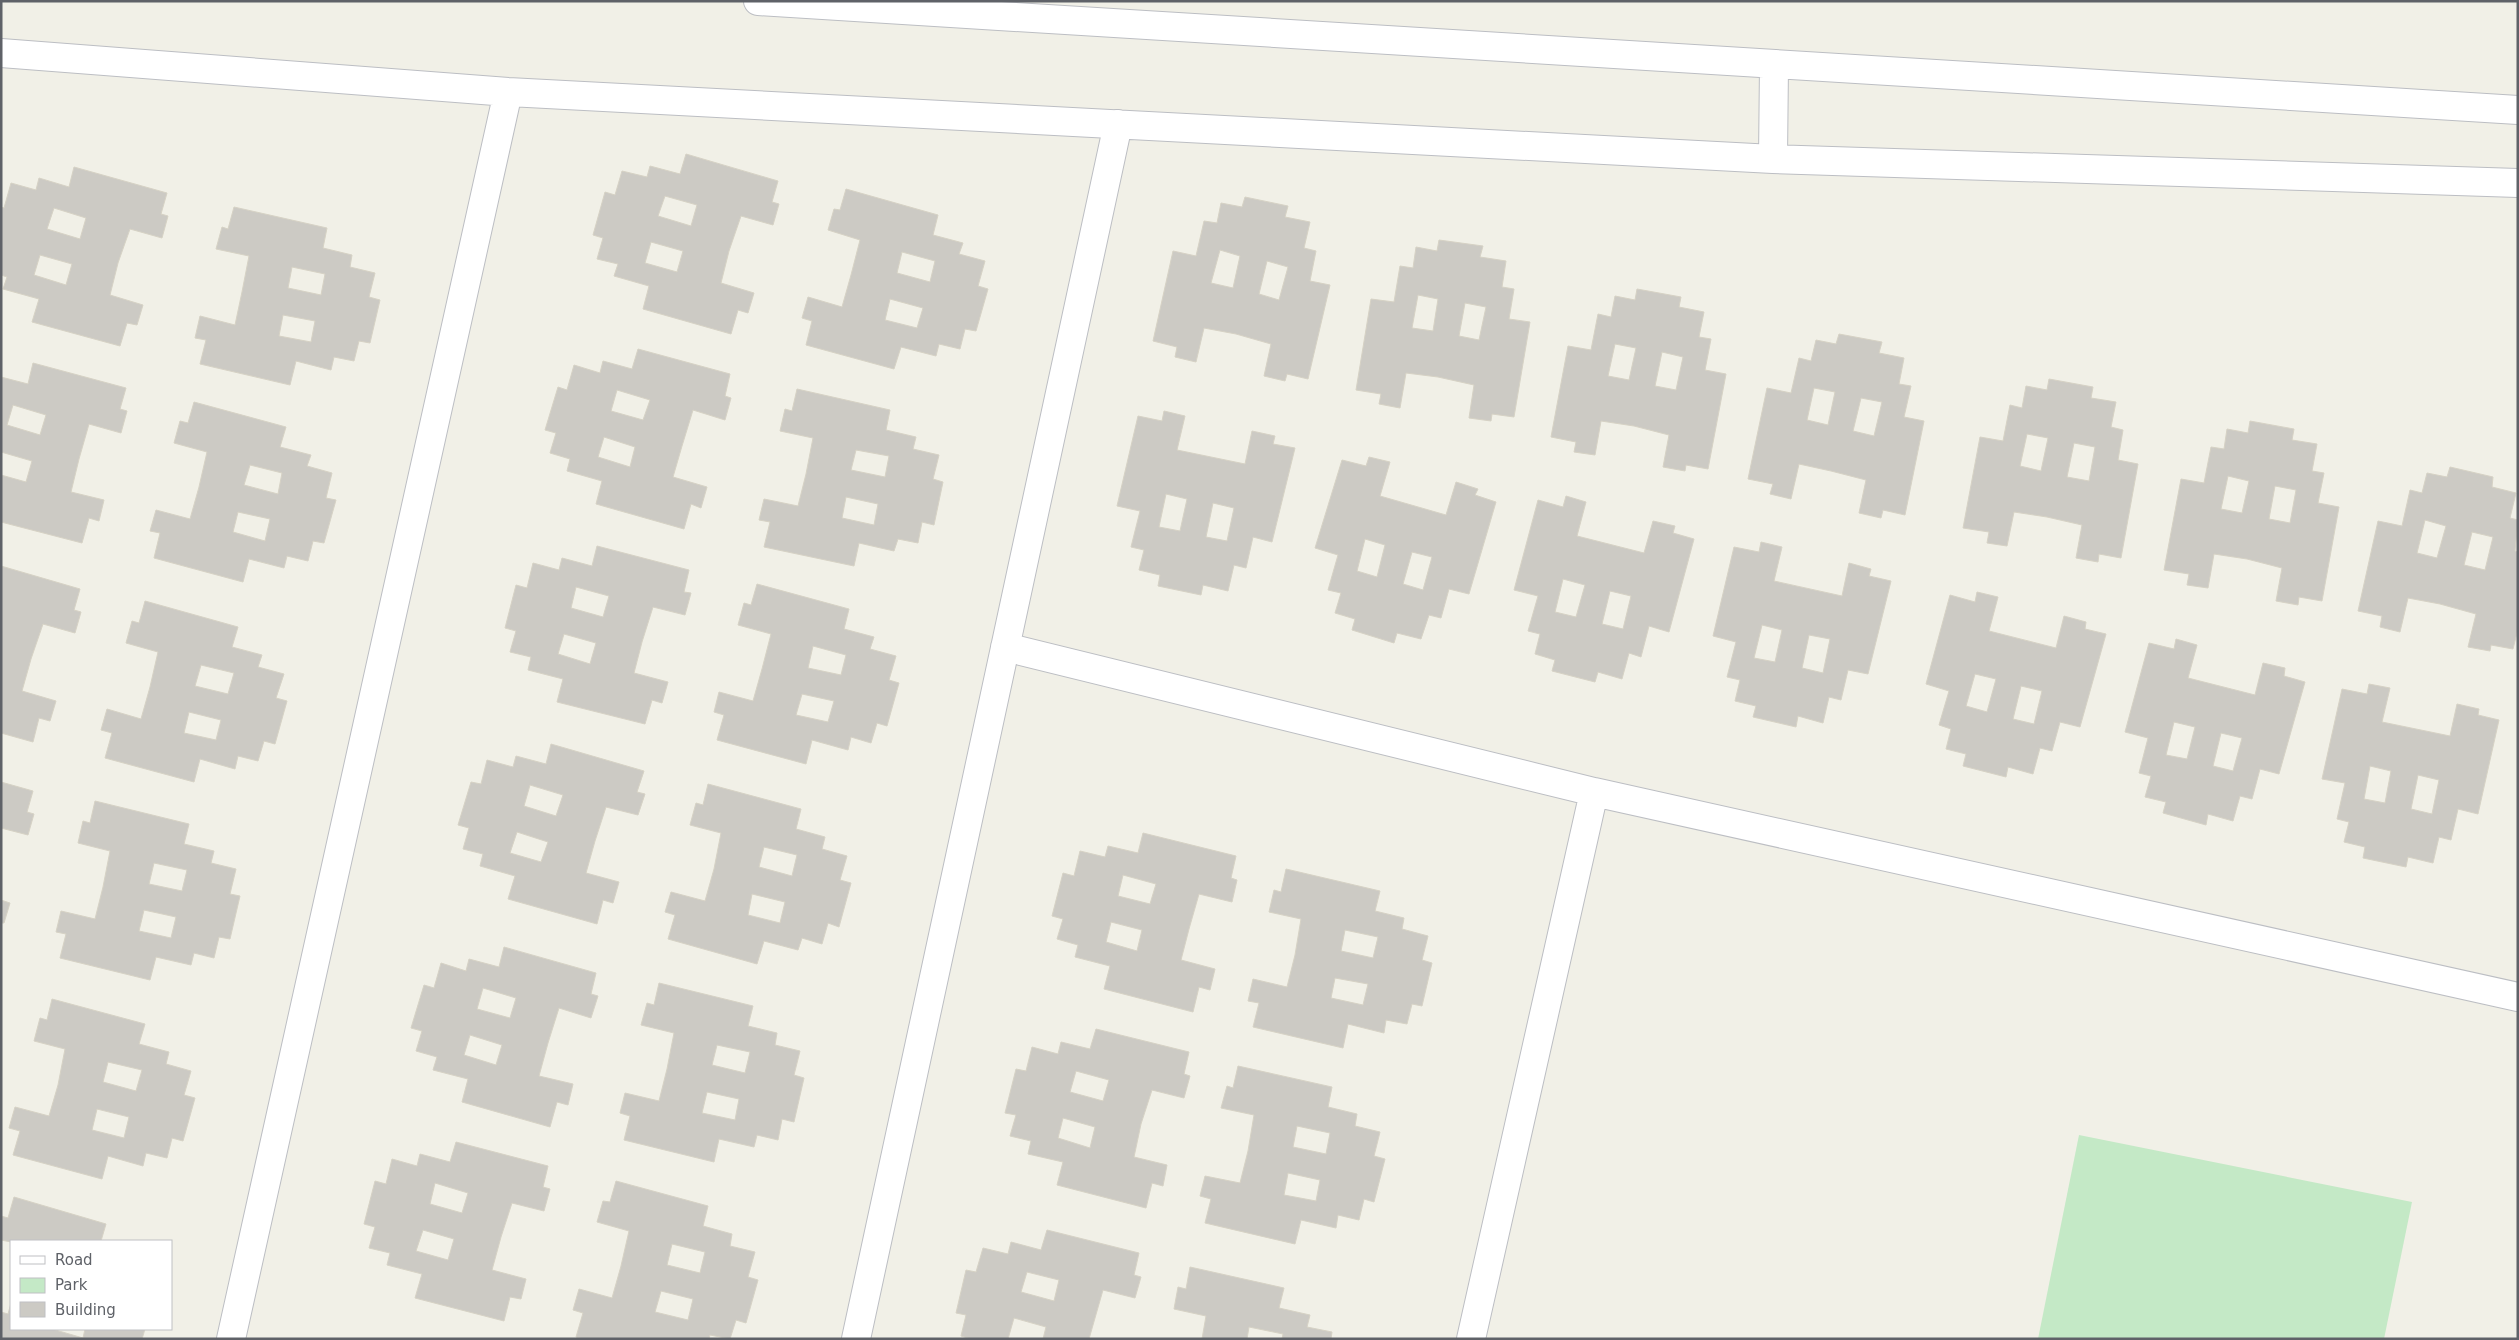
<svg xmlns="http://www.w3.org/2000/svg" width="2519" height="1340" viewBox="0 0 2519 1340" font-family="'DejaVu Sans',sans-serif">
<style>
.green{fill:#c4e9c6}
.building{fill:#cccac4;stroke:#d6d2c5;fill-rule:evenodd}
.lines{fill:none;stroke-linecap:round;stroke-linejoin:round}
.minor-casing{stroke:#bcbec3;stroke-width:30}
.minor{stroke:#fff;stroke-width:28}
</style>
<rect width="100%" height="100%" fill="#f1f0e7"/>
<path class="green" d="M2079 1135 2412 1202 2384 1339H2038Z"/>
<path class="building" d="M686 154 778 181 772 202 779 204 773 225 741 216 729 251 721 283 754 293 748 313 738 310 731 334 643 309 649 286 614 276 618 264 597 259 603 238 593 235 605 192 615 195 622 171 647 177 650 166 680 174ZM665 196 697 205 691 226 658 216ZM651 242 683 251 677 272 645 263Z
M74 167 167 193 161 214 168 216 162 238 130 229 118 263 110 295 143 305 137 325 127 323 120 346 32 322 39 299 3 289 7 277 1 275V207L4 208 11 183 36 190 39 178 69 187ZM54 208 86 218 80 239 47 229ZM40 255 72 264 66 285 34 275Z
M846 189 938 215 933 235 963 243 959 254 985 261 978 286 988 289 976 331 965 329 960 349 939 344 936 356 901 347 894 369 806 345 812 321 802 318 808 297 842 307 851 275 860 240 828 230 834 209 840 210ZM902 252 935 261 930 282 897 273ZM890 299 923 308 917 328 885 320Z
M1245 197 1288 206 1285 217 1310 222 1304 248 1316 251 1310 281 1330 285 1308 379 1287 374 1285 381 1264 376 1271 344 1236 334 1204 328 1196 362 1175 357 1177 347 1153 341 1173 251 1196 256 1204 221 1217 223 1221 203 1242 207ZM1220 250 1240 256 1233 288 1211 283ZM1267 261 1288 267 1279 300 1259 294Z
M234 207 327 228 323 248 352 255 350 267 375 273 369 297 380 300 370 343 359 341 354 361 334 357 331 370 296 361 290 385 200 364 206 340 195 338 200 316 235 325 242 292 249 256 216 249 222 227 228 229ZM292 267 325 274 321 295 288 288ZM283 315 315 321 311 342 279 336Z
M1439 240 1483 246 1480 257 1506 261 1502 287 1514 289 1509 319 1530 322 1514 417 1492 414 1491 421 1469 418 1474 385 1438 377 1406 373 1400 408 1379 404 1381 394 1356 390 1371 299 1394 302 1400 266 1413 268 1416 247 1437 251ZM1418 295 1438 299 1433 331 1412 328ZM1465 303 1486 307 1479 340 1459 336Z
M1637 289 1681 297 1679 307 1704 312 1699 337 1711 339 1705 370 1726 374 1708 469 1686 465 1685 471 1663 467 1669 435 1634 426 1601 421 1595 455 1574 452 1576 442 1551 437 1568 346 1591 350 1598 314 1611 317 1615 296 1635 300ZM1615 344 1636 348 1629 380 1608 376ZM1662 352 1683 357 1676 390 1655 386Z
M1839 334 1882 342 1879 353 1904 358 1899 384 1911 386 1904 417 1924 421 1905 515 1883 510 1881 518 1859 513 1866 480 1831 471 1799 464 1791 499 1770 494 1773 484 1748 479 1767 388 1791 393 1799 358 1811 361 1816 340 1836 344ZM1814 388 1835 392 1828 425 1807 420ZM1861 398 1882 402 1874 436 1853 431Z
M638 349 730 374 725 396 731 398 725 420 693 410 682 446 673 477 707 487 701 508 691 504 684 529 596 504 602 481 567 471 570 459 550 453 556 433 545 430 558 387 567 390 574 365 600 373 603 361 632 369ZM617 390 650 400 643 420 611 411ZM604 437 635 447 630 467 598 457Z
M33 363 126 388 120 409 127 411 121 433 89 424 79 459 71 492 104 500 99 521 89 518 82 543 1 522V475L26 482 32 461 1 452V377L28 384ZM13 405 46 415 40 435 7 425Z
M2049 379 2093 387 2091 398 2116 402 2111 427 2123 430 2118 460 2138 464 2121 558 2099 554 2098 562 2076 558 2082 525 2047 517 2014 512 2007 546 1987 543 1989 532 1963 528 1980 437 2003 441 2010 405 2022 408 2026 386 2047 390ZM2027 434 2048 438 2041 471 2020 466ZM2074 443 2095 447 2089 481 2067 477Z
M797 389 890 410 886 430 916 437 913 449 939 455 933 479 943 482 934 525 922 522 918 543 898 539 894 551 859 543 854 566 764 547 770 522 759 520 764 499 798 506 806 474 813 438 780 431 785 409 792 411ZM856 450 889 456 885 477 851 470ZM846 497 878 504 874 525 842 518Z
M194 402 286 427 280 447 311 455 307 466 332 473 326 498 336 500 324 543 313 541 308 561 287 556 284 568 249 559 243 582 154 558 160 533 150 531 156 510 190 519 199 487 207 452 174 443 180 421 188 423ZM250 465 282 473 278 494 244 485ZM238 512 270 519 265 541 233 532Z
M1164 411 1185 416 1177 450 1245 464 1252 431 1275 436 1273 444 1295 448 1272 542 1253 537 1246 568 1234 565 1228 591 1203 585 1201 595 1158 586 1160 575 1139 570 1144 550 1131 547 1140 511 1117 506 1138 416 1162 421ZM1166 494 1187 499 1180 531 1159 527ZM1213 503 1234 508 1227 541 1206 537Z
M2250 421 2294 429 2292 440 2317 444 2312 471 2324 473 2318 503 2339 507 2322 601 2299 597 2298 605 2276 601 2282 568 2247 559 2214 554 2208 588 2187 585 2189 574 2164 570 2181 479 2204 483 2211 447 2224 449 2227 429 2248 433ZM2228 476 2249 481 2242 513 2221 509ZM2275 486 2296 490 2290 523 2269 519Z
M1369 457 1390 462 1380 496 1446 515 1456 482 1478 489 1475 495 1496 502 1469 594 1449 589 1441 618 1429 615 1421 639 1397 633 1394 643 1352 630 1355 619 1335 613 1341 593 1328 590 1338 555 1315 548 1342 460 1366 466ZM1365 539 1385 545 1377 577 1357 571ZM1412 552 1432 557 1423 590 1403 584Z
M2450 467 2493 477 2492 487 2516 493 2510 518 2518 520 2515 551 2518 552V629L2513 649 2491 645 2490 651 2468 647 2476 614 2440 604 2408 598 2400 632 2380 627 2382 616 2358 611 2378 521 2402 526 2410 490 2422 493 2427 473 2447 477ZM2425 520 2446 526 2437 558 2417 553ZM2472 532 2493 537 2485 570 2464 565Z
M1566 496 1586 502 1577 536 1644 553 1653 521 1675 526 1673 533 1694 539 1669 632 1649 626 1641 657 1629 653 1622 679 1598 672 1595 682 1552 671 1555 660 1535 654 1540 634 1528 631 1538 596 1514 590 1538 500 1563 507ZM1563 579 1585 585 1576 617 1555 612ZM1610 591 1631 596 1623 629 1602 624Z
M1761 542 1782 547 1774 581 1842 596 1849 563 1871 569 1869 576 1891 581 1868 674 1848 670 1841 700 1829 697 1823 723 1798 716 1796 727 1753 717 1756 706 1735 701 1740 680 1727 677 1736 642 1713 636 1734 547 1759 552ZM1762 625 1782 630 1775 662 1754 658ZM1809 635 1830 639 1823 673 1802 668Z
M597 546 689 570 684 592 691 593 685 615 653 607 642 642 634 673 668 682 662 703 652 700 645 724 557 702 563 679 528 670 531 657 510 652 516 631 505 628 516 585 527 588 533 563 559 570 562 558 592 566ZM576 587 609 596 603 617 571 608ZM564 634 596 643 590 664 558 654Z
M1 566 80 589 74 610 81 612 75 633 43 624 31 659 22 691 56 701 50 721 39 718 33 742 1 733Z
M757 584 849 609 844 629 874 637 870 649 896 656 889 680 899 683 887 726 877 723 871 743 851 737 848 750 812 740 806 764 717 740 724 715 714 712 719 692 753 701 762 669 771 634 738 625 744 603 751 605ZM813 646 846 655 841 675 808 668ZM802 694 834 701 828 722 796 715Z
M1977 592 1998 597 1989 631 2056 648 2064 616 2086 622 2085 629 2106 634 2080 727 2060 722 2052 751 2040 748 2033 774 2008 767 2006 777 1963 766 1966 754 1946 749 1951 729 1939 725 1949 691 1926 684 1950 595 1975 602ZM1975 674 1996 679 1987 712 1966 706ZM2021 686 2042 691 2034 724 2013 719Z
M145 601 238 627 232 647 262 655 258 667 284 674 276 698 287 701 275 744 264 741 258 761 238 756 235 769 200 759 194 782 105 758 112 733 101 730 107 709 141 719 150 687 158 652 126 643 132 621 139 623ZM201 665 234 673 228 694 195 686ZM189 712 221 720 216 740 184 733Z
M2176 639 2197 645 2188 678 2255 695 2263 663 2285 668 2284 676 2305 682 2279 774 2260 769 2252 799 2240 796 2233 821 2208 814 2206 825 2163 813 2166 802 2145 797 2151 776 2139 773 2148 738 2125 732 2149 643 2174 649ZM2174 722 2195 727 2187 759 2166 755ZM2221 733 2242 738 2233 771 2213 766Z
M2369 684 2390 688 2382 722 2450 736 2457 704 2479 709 2478 715 2499 720 2478 814 2458 809 2451 840 2439 837 2433 863 2408 857 2406 867 2363 858 2365 847 2344 842 2349 822 2337 819 2345 783 2322 779 2342 689 2367 694ZM2370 766 2391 771 2385 803 2364 799ZM2418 775 2439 780 2432 814 2411 809Z
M551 744 644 771 637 792 645 794 638 815 606 807 595 841 586 873 619 882 613 903 603 900 597 924 508 899 515 876 480 866 483 854 463 849 469 828 458 825 471 782 481 784 487 760 513 767 516 756 546 764ZM530 785 563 795 556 816 524 806ZM517 832 548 842 541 862 510 853Z
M1 782 33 791 27 812 34 814 28 835 1 828Z
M708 784 801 809 796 829 825 837 822 849 847 856 840 880 851 883 839 927 828 923 822 944 802 938 798 950 764 941 757 964 668 939 675 915 665 912 671 892 705 901 714 869 721 833 690 825 696 803 703 805ZM764 847 797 855 792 876 759 867ZM752 894 785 902 780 923 748 915Z
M95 801 189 824 184 844 214 851 211 863 236 869 230 894 240 896 230 939 219 937 214 958 194 953 191 965 156 957 150 980 60 958 66 934 56 932 61 911 95 919 103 887 110 851 78 843 83 821 90 823ZM154 863 187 870 182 891 149 884ZM144 910 176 917 171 938 139 931Z
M1143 833 1236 856 1231 878 1237 880 1232 902 1199 894 1189 929 1181 960 1215 969 1210 990 1199 987 1193 1012 1104 989 1110 966 1075 957 1078 945 1057 939 1063 919 1052 916 1063 873 1074 876 1080 851 1105 857 1108 846 1138 853ZM1123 875 1156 884 1150 904 1118 896ZM1111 922 1142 930 1137 951 1106 942Z
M1286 869 1380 891 1375 911 1404 918 1402 929 1428 936 1422 960 1432 963 1422 1006 1412 1004 1407 1024 1386 1020 1384 1033 1348 1024 1343 1048 1253 1027 1259 1003 1248 1001 1253 979 1287 987 1295 955 1301 919 1269 912 1274 890 1281 892ZM1345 930 1378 937 1373 958 1341 951ZM1335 978 1368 984 1363 1005 1331 998Z
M1 900 10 903 4 923H1Z
M504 947 596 973 591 994 598 996 591 1018 559 1008 548 1043 539 1076 573 1084 568 1105 557 1102 550 1127 462 1102 468 1079 433 1070 437 1057 416 1051 422 1031 411 1028 424 985 434 988 441 963 466 971 469 959 499 967ZM483 988 516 998 510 1018 477 1009ZM470 1035 502 1045 496 1065 464 1055Z
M659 983 753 1006 748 1026 777 1033 775 1045 800 1051 794 1075 804 1078 794 1122 782 1119 778 1140 757 1135 754 1147 719 1139 714 1162 624 1140 630 1116 620 1113 625 1093 659 1101 667 1069 674 1033 641 1025 647 1003 654 1005ZM717 1045 750 1052 745 1073 712 1065ZM707 1092 739 1099 735 1120 702 1113Z
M52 999 145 1024 139 1044 169 1052 166 1064 191 1071 184 1095 195 1098 183 1141 172 1138 167 1158 146 1153 143 1166 108 1156 102 1179 13 1155 20 1131 9 1128 15 1107 49 1116 58 1085 65 1049 34 1041 40 1018 47 1020ZM108 1062 142 1070 136 1091 103 1082ZM97 1109 129 1117 124 1138 92 1130Z
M1096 1029 1189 1052 1184 1074 1190 1076 1184 1098 1152 1090 1141 1124 1134 1157 1167 1165 1163 1186 1152 1183 1146 1208 1057 1185 1063 1162 1028 1154 1031 1141 1010 1136 1016 1115 1005 1113 1016 1069 1026 1071 1032 1047 1058 1054 1061 1042 1090 1049ZM1076 1071 1109 1080 1103 1101 1070 1092ZM1063 1118 1095 1127 1090 1148 1058 1138Z
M1238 1066 1332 1087 1328 1107 1357 1114 1355 1126 1380 1132 1374 1156 1385 1159 1374 1202 1364 1199 1359 1220 1338 1215 1336 1228 1301 1220 1295 1244 1205 1223 1211 1199 1200 1196 1205 1176 1240 1183 1248 1151 1254 1115 1221 1108 1227 1086 1233 1088ZM1297 1126 1330 1133 1326 1154 1293 1147ZM1288 1173 1320 1180 1316 1201 1284 1195Z
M456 1142 548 1166 543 1187 550 1189 544 1211 512 1203 501 1237 492 1270 526 1279 521 1299 510 1297 504 1321 415 1298 422 1274 387 1265 390 1253 369 1248 375 1227 364 1224 375 1181 386 1184 392 1159 417 1166 420 1154 450 1162ZM435 1183 468 1193 462 1213 430 1204ZM423 1230 454 1239 448 1260 416 1251Z
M616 1181 708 1206 703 1226 732 1234 730 1246 755 1252 748 1277 758 1280 746 1323 736 1320 730 1339 710 1335 709 1339H583L576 1337 583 1313 573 1310 579 1289 612 1298 621 1266 629 1231 597 1222 603 1201 610 1202ZM672 1244 705 1252 700 1273 667 1265ZM661 1291 693 1299 688 1320 655 1312Z
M14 1197 106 1224 101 1241 11 1242 1 1240V1216L8 1218Z
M1047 1230 1139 1253 1134 1275 1141 1277 1135 1298 1103 1290 1089 1339H1043L1046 1327 1014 1318 1008 1339H971L961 1336 966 1315 956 1313 966 1270 976 1272 983 1248 1008 1254 1011 1242 1041 1250ZM1027 1272 1059 1280 1054 1301 1021 1292Z
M1190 1267 1284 1288 1279 1308 1310 1315 1307 1327 1332 1332 1331 1339H1282L1283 1334 1249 1327 1247 1339H1202L1206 1316 1174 1309 1178 1287 1186 1289Z
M11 1303V1329H52L83 1338 85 1329H145L142 1339H1V1312L8 1314Z"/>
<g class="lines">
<g class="minor-casing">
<path id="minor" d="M758 1 2518 110
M1 53 508 92 1773 159 2518 183
M1773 159 1774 65
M1005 647 1594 792 2518 997
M231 1339 508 92
M856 1339 1118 124
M1471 1339 1594 792"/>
</g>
<use href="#minor" class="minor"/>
</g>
<rect width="2519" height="1340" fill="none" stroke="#5f6268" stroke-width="5"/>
<rect x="10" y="1240" width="162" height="90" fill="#ffffff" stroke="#bfc0c3"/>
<rect x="20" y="1256" width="25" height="8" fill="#ffffff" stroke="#bfc0c3"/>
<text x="55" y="1265" font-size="15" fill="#5f6268">Road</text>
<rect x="20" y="1278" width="25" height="15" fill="#c4e9c6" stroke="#bfc0c3"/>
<text x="55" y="1290" font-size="15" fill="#5f6268">Park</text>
<rect x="20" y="1302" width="25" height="15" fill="#cccac4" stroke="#bfc0c3"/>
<text x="55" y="1315" font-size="15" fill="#5f6268">Building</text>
</svg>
